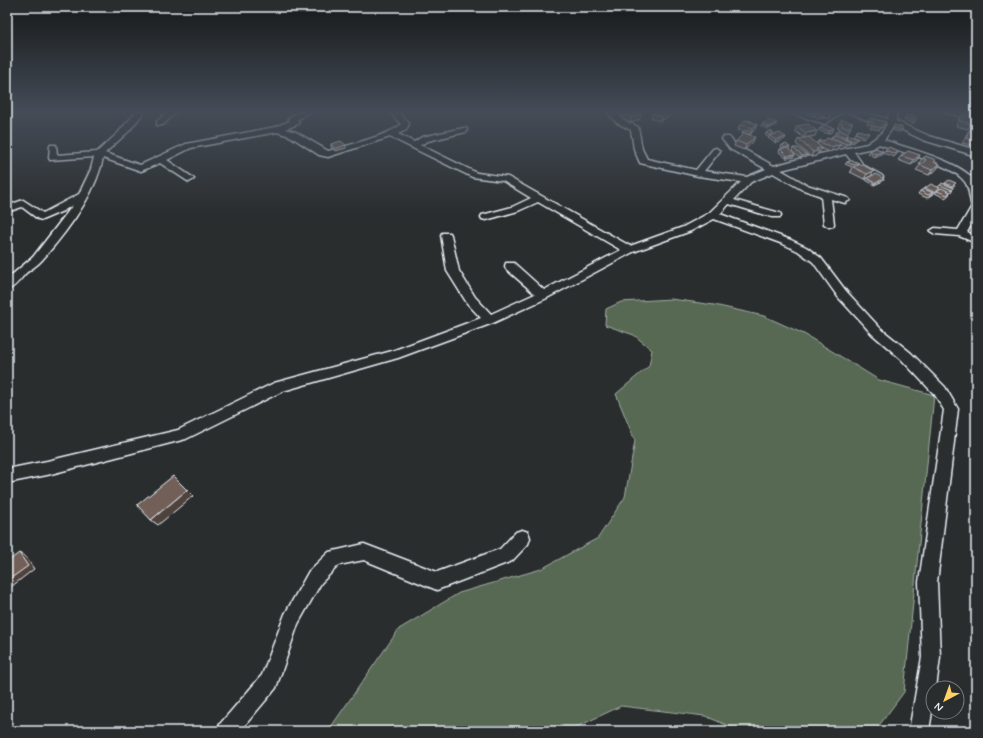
<svg xmlns="http://www.w3.org/2000/svg" width="983" height="738" viewBox="0 0 983 738" font-family="Mynerve,sans-serif">
<style>
.green{fill:#586953;stroke:#a0ada6}
.lines{fill:none;stroke-linecap:round;stroke-linejoin:round}
.minor-casing{stroke:#e8f1f8;stroke-width:3}
.minor{fill:#2a2d2e;fill-rule:evenodd}
.wall{fill:#62534d;stroke:#e8f1f8}
.shaded-wall{fill:#50433e;stroke:#e8f1f8}
.building{fill:#726059;stroke:#e8f1f8}
</style>
<rect width="100%" height="100%" fill="#2a2d2e"/>
<filter id="ink" filterUnits="userSpaceOnUse"><feTurbulence type="fractalNoise" baseFrequency=".025" numOctaves="2"/><feDisplacementMap in="SourceGraphic" scale="8" xChannelSelector="R" yChannelSelector="G"/><feConvolveMatrix kernelMatrix="1 2 1 2 8 2 1 2 1" color-interpolation-filters="sRGB"/></filter>
<g filter="url(#ink)">
<path class="green" d="M671 299 714 305 764 316 804 334 879 380 934 395 904 692 875 731H741L705 716 621 706 568 731H328L399 629 459 593 541 569 598 538 625 497 635 441 616 394 649 366 652 350 634 335 605 325 606 309 621 302Z"/>
<g class="lines">
<g class="minor-casing">
<path id="minor" d="M136 112H144L129 131 105 153 140 165 186 144 275 127 290 121 288 119C294 113 301 112 310 112L297 120 299 122 298 124 285 129 296 132 328 151C342 147 394 134 401 124L389 112H398L408 122 409 124 406 130 398 134 414 142 422 137 463 128H466L467 130 466 132 428 141 420 145 477 173 508 177 630 246 683 227 709 213 741 182 698 176 640 163 634 149 631 130 617 123 607 112H616L623 119 638 127 642 149 647 159 696 170 713 149 716 148 720 151 704 171 747 177 766 169 730 149 722 139 723 137H729L736 145 774 166 806 157 867 144 881 134 887 124 867 120 848 112H860L888 119 889 112H897L896 121 929 136 976 150V156L923 140 894 126 884 140C906 148 964 162 975 182 977 186 977 211 976 216 974 221 970 227 967 232L976 236V243L959 236 935 234 930 231 935 228 958 230 972 206C969 199 970 189 965 182 953 164 900 152 879 144L873 148 854 152 863 165 881 175 883 177 881 179C868 182 853 163 846 154L781 170 807 185 848 198 850 200 845 203 831 199 834 224 833 226 829 227 824 224 821 196 801 189 773 173 751 182 734 200 780 213 781 215 780 217H772L729 204 720 214 791 240 806 247 821 258 846 291 880 328 911 353 945 387 958 409 937 582 940 657 936 688H933V705L929 731H909L922 657 919 582 944 410 935 395 901 359 872 334 838 297 813 262 798 251 783 244 714 219 691 231 633 252 547 298 493 323 398 358 283 391 186 439 47 475 7 483V469L47 461 178 430 274 383 392 351 481 318 467 303 447 271 441 235 442 233H450L451 235 459 271 475 297 491 314 535 294 506 269 505 266 506 263H514L544 290 621 250 538 202 518 211 486 220 482 219 481 217 482 215 512 207 531 198 503 181 472 177 390 137 328 157 319 155 290 136 277 132 191 148 167 160 192 177 194 179 189 182 160 163 141 171 103 158C96 194 66 233 42 260 37 266 30 269 25 274 20 280 14 288 7 290V279L33 257 73 205 63 211 42 220 38 219 22 207 7 212V206L23 200 43 213 79 194 91 169 94 157 50 160 49 158 50 145H56L57 155 97 152 118 133Z
M167 112H176L163 125H157V121Z
M787 112H800L824 119 834 112H843L825 124Z
M945 112H959L976 117V121Z
M522 530 528 532 530 538 528 544 512 561 437 590 364 560 339 565 321 583 298 624 276 688 240 731H217L220 724 262 675 285 614 309 571 329 552 364 544 437 572 500 549 516 532Z"/>
</g>
<use href="#minor" class="minor"/>
</g>
<path class="wall" d="M806 112H834L832 116 829 119 823 117 819 119 814 117 815 114 812 116 806 114Z
M652 113 671 115 660 121 651 118Z
M623 114 640 119 630 123 622 118Z
M906 115 915 121 913 124 904 120Z
M961 115 971 124 968 129 956 126 958 120Z
M870 118 886 122 885 125 879 130 870 128 872 125 867 124Z
M842 120 851 128 847 133 848 136 845 138 846 139V138H858L857 140 853 143 850 142 844 147 840 145 836 151 832 150 830 152 821 149 819 153H818L816 156 811 157 796 144 798 139 817 144 818 142 830 139 831 137 839 131 840 128H837Z
M752 122 757 124 755 129 750 135 753 142 744 150 734 146 736 141 743 134H742L743 131 738 130 740 125Z
M762 124 776 125 768 129 761 126Z
M976 124V130L972 129Z
M894 125 902 130 900 132 892 130Z
M797 126 815 136 804 138 795 131Z
M820 128 833 131 828 134 818 130Z
M969 130 976 132V144L974 146 962 143 966 135Z
M766 133 774 134V135L785 139 780 141 779 142 775 143 768 138 769 137H768L765 135Z
M855 133 867 135 864 139 853 136Z
M331 144 346 148 335 151 331 147Z
M782 145 790 147 789 150 794 157 786 158 779 152 780 149H783L781 147Z
M793 148 806 157 800 158 792 151Z
M885 150 899 151 897 154 894 157 883 153Z
M869 151 881 154 874 157 868 153Z
M920 155 917 160 911 165 898 160 901 156Z
M923 158 935 162 940 164 937 169 929 175 916 170 921 164 919 163Z
M847 162 859 163 858 165 874 171 871 176 884 179 883 181 874 185 866 180 867 178 864 179 850 172 852 167 845 164Z
M976 163V170L973 169Z
M945 183 955 185 951 187 952 191 950 192 949 195 945 198 935 193 937 191 927 198 918 194 920 191 924 189 925 188 938 187 940 185 944 184Z"/>
<path class="shaded-wall" d="M668 112H671V115L660 121 661 117Z
M825 112 823 117 819 119 822 115Z
M833 112H834L832 116 829 119 831 114Z
M641 114 640 119 630 123 631 118Z
M777 123 776 125 768 129 769 127Z
M757 124 755 129 749 136 753 128Z
M834 128 833 131 828 134 829 131Z
M817 131 815 136 804 138 806 133Z
M755 137 753 142 744 150 746 145Z
M786 137 785 139 780 141 779 142 775 143 776 140 779 139Z
M851 141 850 143 844 147 846 144Z
M346 145V148L335 151V149Z
M822 148 819 153H818L816 156 811 157 813 152 816 149Z
M883 151 881 154 874 157 876 154Z
M795 155 794 157 786 158 787 156Z
M807 155 806 157 800 158 802 156Z
M920 155 917 160 911 165 914 160Z
M940 164 937 169 929 175 932 170Z
M874 171 871 176 864 179 867 174Z
M884 179 883 181 874 185 875 183Z
M187 490 193 496 158 525 151 520Z
M19 553 26 557 34 569 7 590V581Z"/>
<path class="building" d="M627 112H637L641 114 631 118 623 114Z
M654 112H668L661 117 652 113Z
M808 112H815L813 114Z
M816 112H825L822 115 816 113Z
M826 112H833L831 114Z
M906 115 916 117 915 121 905 118Z
M961 115 973 118 971 124 959 121Z
M870 118 886 122 880 128 871 125 873 122 868 121Z
M745 120 757 124 753 128 740 125Z
M745 120H746L752 121 751 122Z
M769 120 777 123 769 127 762 124Z
M842 120 853 123 849 128 841 126 843 124 839 123Z
M808 124 817 131 806 133 797 126Z
M824 125 834 128 829 131 820 128Z
M894 125 902 127V130L893 128Z
M745 130 752 132 750 134 743 132Z
M840 130 849 134 845 137 835 133Z
M858 130 869 133 866 137 855 133Z
M969 130 976 132V141L966 138Z
M771 131 774 134 769 135 766 133Z
M744 133 755 137 746 145 736 141Z
M780 133 786 137 779 139H780L776 140 769 136Z
M835 135 851 141 846 144 831 137Z
M850 135 858 138 854 141 846 138Z
M809 137 822 148 816 149 819 151 813 152 798 139Z
M827 138 841 143 838 146 835 145 833 147 818 142 820 140 824 141Z
M341 141 346 145 335 149 331 144Z
M786 144 790 147 785 148 782 145Z
M889 147 899 151 895 154 885 150Z
M787 148 795 155 787 156 780 149Z
M793 148H798L807 155 802 156Z
M876 148 883 151 876 154 869 151Z
M908 151 920 155 914 160 901 156Z
M926 156 936 160 934 162 940 164 932 170 920 165 926 160 923 158Z
M852 160 859 163 853 165 847 162Z
M861 164 874 171 867 174 853 167Z
M876 174 884 179 875 183 867 178Z
M949 180 956 183 952 186 945 183Z
M942 183 954 188 952 190 940 185Z
M931 184 940 188 934 192 925 188Z
M941 188 950 192 947 195 937 191Z
M924 189 933 193 928 195 920 191Z
M173 476 187 490 151 520 137 505Z
M19 553 28 566 7 581V562Z"/>
</g>
<linearGradient id="sky" x2="0" y2="1"><stop stop-color="#171919"/><stop offset="0.52" stop-color="#444c57"/><stop offset="1" stop-color="#444c57" stop-opacity="0"/></linearGradient>
<rect width="983" height="215" fill="url(#sky)"/>
<rect width="983" height="738" fill="none" stroke="#2a2d2e" stroke-width="24"/>
<rect x="12" y="12" width="959" height="714" fill="none" stroke="#e8f1f8" stroke-width="1.5" filter="url(#ink)"/>
<g transform="translate(945 700) rotate(221)"><circle r="19" fill="#2a2d2e" stroke="#767b7f"/>
<path d="M0-3L7 15L0 10L-7 15Z" fill="#ffd166"/>
<text y="-6" font-size="11" font-weight="bold" text-anchor="middle" fill="#e8f1f8">N</text>
</g>
</svg>
